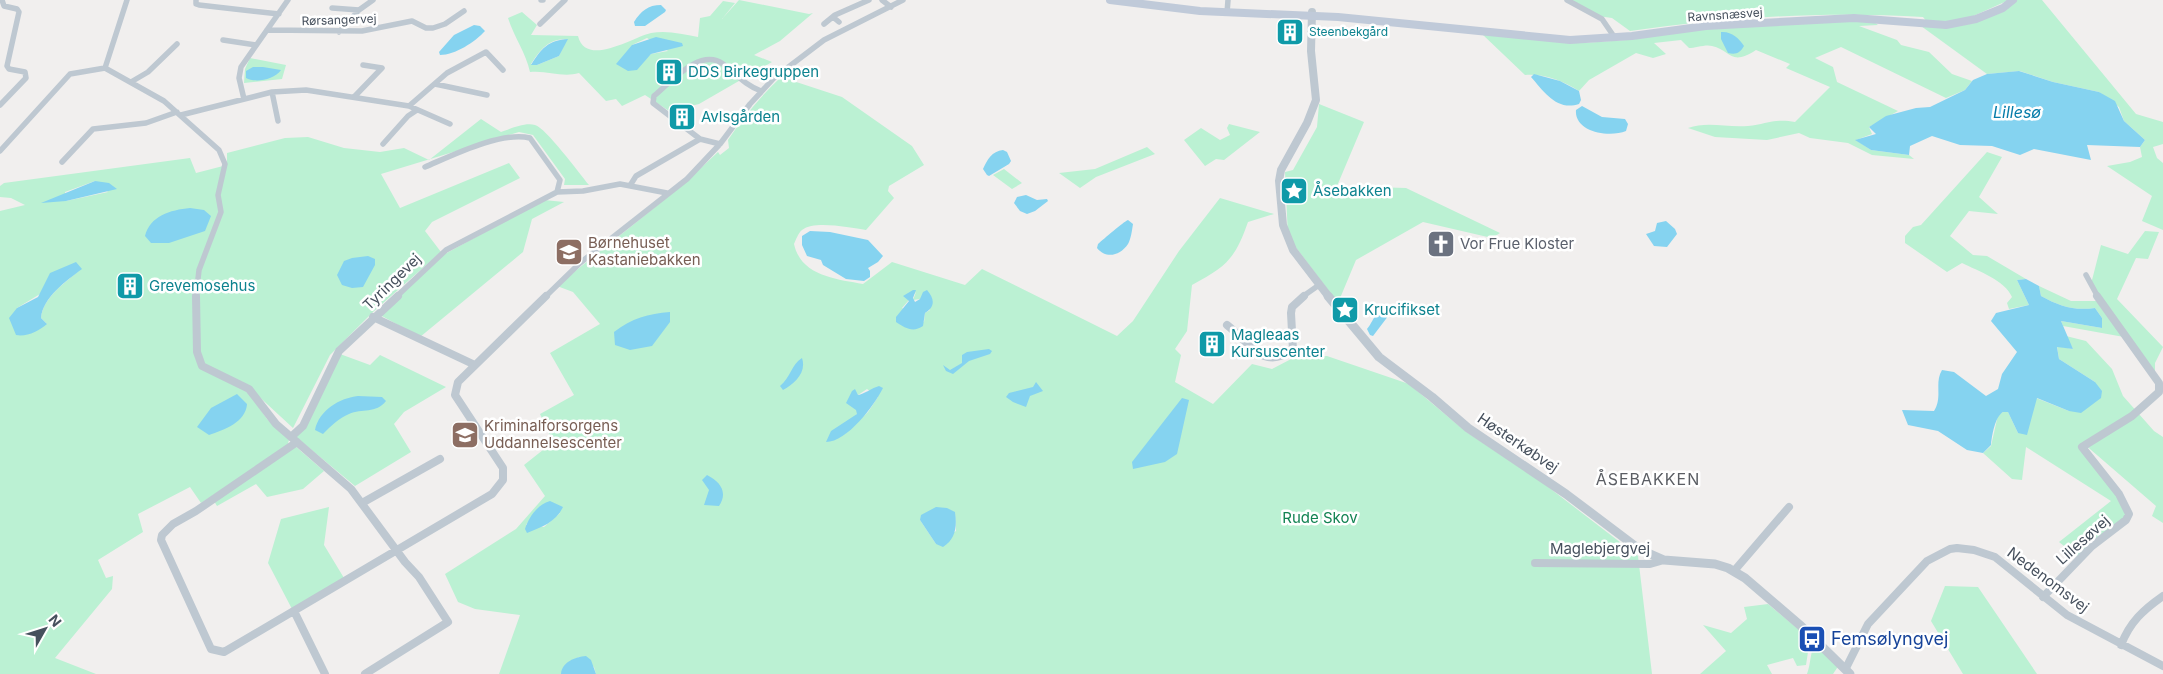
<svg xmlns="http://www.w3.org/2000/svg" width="2163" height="674" viewBox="0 0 2163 674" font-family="Inter,sans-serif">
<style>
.green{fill:#bbf1d3;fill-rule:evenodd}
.water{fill:#85d3f0}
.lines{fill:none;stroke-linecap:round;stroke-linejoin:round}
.minor-far1{stroke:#bec8d1;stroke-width:5.5}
.minor{stroke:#bec8d1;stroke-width:8}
.tertiary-far1{stroke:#bec8d1;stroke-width:8}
.tertiary{stroke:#bec8d1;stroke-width:9}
.secondary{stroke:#c0cad9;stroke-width:8}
.labels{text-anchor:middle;stroke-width:5;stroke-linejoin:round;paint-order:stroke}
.far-street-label{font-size:12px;fill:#46505d;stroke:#fff}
.far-culture-label{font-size:12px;fill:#0d838f;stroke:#fff;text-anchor:start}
.culture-label{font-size:15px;fill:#0d838f;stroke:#fff;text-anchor:start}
.education-label{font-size:15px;fill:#785e54;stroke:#fff;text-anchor:start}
.worship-label{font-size:15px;fill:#5b616d;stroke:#fff;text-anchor:start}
.street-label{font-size:15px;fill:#46505d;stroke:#fff}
.park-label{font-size:15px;fill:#128352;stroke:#fff}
.water-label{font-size:16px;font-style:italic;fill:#067ca9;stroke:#fff}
.neighbourhood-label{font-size:16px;letter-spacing:1px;fill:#5b5e64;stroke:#fff}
.near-transit-label{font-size:18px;fill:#164399;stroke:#fff;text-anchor:start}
</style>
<rect width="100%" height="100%" fill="#f1efee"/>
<path class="green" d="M739 0 809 14 813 13 780 41 754 55 772 62 699 104 669 111 645 95 622 106 616 99 606 101 579 73C562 78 547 70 530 72 526 53 514 37 508 18L522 12 537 25 531 35 578 36C586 68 633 37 651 33 667 30 682 34 698 37L700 18 710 16 723 1 735 3 722 19ZM647 38 668 51 651 54 644 60 632 45ZM567 39 559 56 537 65 531 64C541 49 548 39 567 39Z
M1565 0H2009L1960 22 1928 23 1923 17C1825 11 1727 17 1630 31L1612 18 1591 15Z
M2017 0H2042L2136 114 2163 122V144L2153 147 2157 158 2163 163V230L2142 221 2152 196 2107 166 2130 162 2142 157 2140 147 2145 140 2124 121 2119 107 2099 92 2053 82 2020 71 1987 74 1921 26 1946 27 2005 9Z
M1871 20 1878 25 1859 26 1897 40 1901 45 1929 52 1952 74 1972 81 1965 90 1946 98 1841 47 1815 58 1833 67 1837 82 1898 111 1869 127 1872 134 1856 140 1871 150 1909 155 1914 159 1872 155 1848 143 1810 138 1799 133 1767 140 1715 137 1688 128C1708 121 1727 128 1748 126 1766 124 1776 118 1795 122L1830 87 1786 68 1790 64 1756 50C1730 67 1731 50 1712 46 1706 44 1695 48 1689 48L1681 40 1654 43 1666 54 1653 58 1636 53 1589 80 1579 91C1564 81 1543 73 1525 75L1482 34 1583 43 1626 40 1714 28Z
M250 58 286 65 282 79 244 83 245 69Z
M781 77 842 97 912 146 924 165 889 186 888 191 894 198 866 230C850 228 815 220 802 230 798 233 796 240 794 244 801 276 836 279 863 284L892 262 965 285 982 269 1117 336 1133 321 1179 251 1220 198 1274 214 1248 222C1235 259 1227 266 1192 285L1187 331 1175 349 1181 355 1175 382 1213 404 1252 364 1272 369 1295 357 1327 356 1409 384 1465 431 1543 483 1638 556 1652 674H596L594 667 579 657 566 664 561 674H499L520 615 475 609 458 602 445 574 516 529 545 496 524 465 553 442 540 414 574 395 550 353 600 324 573 292 557 286C611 241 668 200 718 152L720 155 729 148 728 140C743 117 761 96 781 77ZM916 292 913 300 920 299 930 310 925 313 924 322 902 308ZM867 389 878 397 868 412 845 434 857 414 858 392V395ZM539 507 560 513 544 527 526 525ZM955 512 956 531 936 544 920 520Z
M1319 104 1364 122 1337 186 1406 188 1500 233 1492 238 1423 222 1356 260 1338 303 1288 237 1285 172 1293 170 1317 127Z
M481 119 501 132C510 129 525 122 535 125 546 128 579 173 589 185H564L565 179 533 135 519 132 381 174 400 208 509 163 520 178 432 222 425 231 441 252 373 312 330 355 293 428 243 382 227 379 248 392 267 419 289 440 287 447 201 503 190 487 138 514 143 532 98 560 106 578 113 576 112 589 55 658 96 674H0V211L25 205 11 198 0 197V186L4 183 190 158 196 173 227 165V153L285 138 308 137 344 148 380 152 404 148 429 160ZM95 181 108 192 66 201 65 192ZM81 269C66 282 43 297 41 318L47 324 17 308Z
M1229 124 1260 132 1224 160 1216 159 1205 166 1184 140 1201 128 1220 140 1230 135 1227 128Z
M1147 147 1155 154 1096 177 1080 188 1059 173 1095 169Z
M1987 152 2002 157 1979 197 1998 214 1969 211 1950 236 1973 255 1987 256 2026 279 2017 280 2029 305 2009 309 2007 303 2012 297C2005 280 1978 271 1962 263L1947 272 1905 243V236L1913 227 1921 225Z
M1004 169 1022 183 1012 189 993 175Z
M544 200 564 202 532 219 523 252 420 337 380 315 443 255Z
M2145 231 2159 232 2148 259 2136 258 2117 299 2163 347 2155 363V374L2091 284 2101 245 2128 254Z
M2039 286 2071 301H2099L2124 337 2063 326 2061 321 2102 328V318L2095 308C2074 311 2059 306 2041 296Z
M2066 336 2086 341 2112 369 2123 396 2154 431 2163 437V523L2152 516 2156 506 2083 443 2079 445 2117 494 2126 513 2124 519 2078 557 2059 542 2111 501 2026 447 2022 480 2012 479 1983 453 1991 446 1998 415 2003 412H2008L2018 433 2036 398 2069 411 2095 382 2059 359 2057 346 2073 349Z
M340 354 370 365 380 355 446 387 404 412 394 424 411 452 355 486 296 437Z
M295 446 324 471 303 489 267 497 256 484 217 506 214 501Z
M329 507 324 545 344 578 292 609 268 563 281 519Z
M1945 586 1978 587 2037 674H1963L1931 621Z
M1768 604 1810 639 1806 665 1797 666 1793 658 1767 665 1772 674H1700L1726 651 1703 625 1731 633 1747 619 1744 607Z
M1816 642 1839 665 1833 674H1807C1811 664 1810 650 1816 642Z"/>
<path class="water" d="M661 5 666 10 665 12 645 26H635L634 22C641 11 648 5 661 5Z
M474 25 480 26 485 31C475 42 455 55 440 55L439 52 454 35Z
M1721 32C1731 31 1739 38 1744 46 1740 53 1736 55 1728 53L1721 39Z
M656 37 682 43 683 46 651 54 637 70 628 71 616 64 632 45Z
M568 39 559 56 537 65H531C541 49 548 40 568 39Z
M253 67H263L281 70C274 80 255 83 246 78V71Z
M2019 71 2053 82 2099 92 2115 101 2124 121 2145 140 2140 147 2087 145 2091 160 2034 149 2020 155 1992 146 1960 145 1932 136 1910 146 1909 155 1871 150 1855 140 1876 134 1869 127 1886 116 1916 108 1930 107 1965 90 1973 80 1987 74Z
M1534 74 1560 81 1579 91 1581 100 1579 104C1557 111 1545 93 1531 77Z
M1582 106 1602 117 1625 119 1628 124 1626 131C1609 138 1574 132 1576 110Z
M1003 150 1007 152 1011 161 1009 164 989 176 987 175 983 169C987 160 992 151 1003 150Z
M95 181 109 183 117 189 66 201 41 203Z
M1026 195 1037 200 1047 199 1048 201 1035 211 1027 214 1020 211 1014 203 1017 197Z
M190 208 204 210 211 216 205 231 169 243H151L145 236C150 216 170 210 190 208Z
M1128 220 1133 224C1132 230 1131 239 1128 244 1120 256 1106 259 1097 248L1098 244C1104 239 1123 222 1128 220Z
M1666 221 1675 229 1677 234 1667 247 1654 246 1646 234 1655 231 1657 223Z
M810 231 830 232 868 240 883 256 878 262 868 268 870 271V277L864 281 846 279 823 265 821 260 807 256 802 245V236Z
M368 256 375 259V265L363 287 352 288 342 285 337 275 344 261 352 258Z
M76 262 82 269C66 281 43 297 41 318L47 324C39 331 27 337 16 335L9 318 17 308 38 297 50 273Z
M2026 279 2039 286 2041 296C2059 306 2074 311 2095 308L2102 318V328L2061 321 2073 349 2057 347 2059 359 2095 382 2102 391 2101 398 2081 413 2069 411 2037 398 2027 435 2018 433 2008 412H2003C1995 417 1992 435 1991 445L1983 453 1967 450 1938 431 1908 425 1902 410 1934 411C1943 397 1934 383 1942 370L1954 372 1986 396 1998 389 2002 374 2017 352 1991 321 1996 313 2029 305 2017 280Z
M913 290H916L913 298 915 302 920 299 923 292 927 290C935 299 935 307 925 313L923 326C913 333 905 328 896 322V317L909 301 903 296Z
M1387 307 1392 311 1373 336 1370 335 1367 329C1374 321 1375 310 1387 307Z
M670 312V322L652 346 630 350 615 345 614 332C632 318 648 314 670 312Z
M989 349 992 351 990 354 969 361 953 374 946 371 943 365 950 370 962 363V355L967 352Z
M802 358C807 373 794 384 783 390L780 386C791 377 791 365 802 358Z
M1036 382 1043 391 1030 396 1026 407 1013 402 1006 397 1009 393 1033 387Z
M879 386 883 388C874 406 847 442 826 442L831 431 857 414 856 410 846 403 852 391 855 389 858 395C864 394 872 388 879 386Z
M237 394 247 404C246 422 224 430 209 435L197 427 211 408Z
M358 396 382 397 386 401C376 414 362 408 349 414 339 418 331 426 323 434L315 430C319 410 340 398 358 396Z
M1182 398 1189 400 1177 454 1165 462 1133 469 1132 462Z
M707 475C721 482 728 493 719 506L704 505 709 490 702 480Z
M550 501 563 507C556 522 542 527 527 533L525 529C529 517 537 505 550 501Z
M936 507 947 508 955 512C957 526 956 539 943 547L936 544 920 520 921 515Z
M586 656 591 660 596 674H561C562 662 575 657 586 656Z"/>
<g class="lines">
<path class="minor-far1" d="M127 0 105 68 164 101 219 150 225 164 218 195 221 212 199 270 196 297
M196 0V4L199 5 279 14
M541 0H543
M882 0 891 7
M1567 0 1602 19 1615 38
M332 8 359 10
M1227 13 1228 0
M833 17 839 22
M540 24 565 0
M824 24 835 15 869 0
M267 30 362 31 412 21 426 28H433L445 24 464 11
M339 32 359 10 373 0
M223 40 256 45
M131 82 148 72 177 44
M435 84 487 95
M272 92 278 121
M354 97 382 68 363 65
M244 99 239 78 241 67 288 0
M0 105 26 78 25 72 9 69 7 66 19 12 17 9 4 6 2 0
M409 106 447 73 486 52 503 70
M181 115 272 92 306 90 409 106 450 124
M383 144 408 116 417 110
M720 144 700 139 653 103 654 96C670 83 700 47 723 64 736 74 745 85 761 91
M0 151 70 74 105 68
M62 162 93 129 146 123 177 112
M425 167C453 155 501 131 530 138L560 180 557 192
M631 184 636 176 700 139
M2086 275 2098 297
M396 297 446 250 557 192 583 191 620 184 667 193
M545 297 580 263 687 179 720 144 750 104 774 78 824 40 903 0
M1302 297 1319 285"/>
<path class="minor" d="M196 296 197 352 202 366 249 389 276 424 351 489 405 562 419 577 448 622 365 674
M373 317 475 365
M1227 325C1250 343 1262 371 1293 350L1291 313 1292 307 1304 296
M291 437 303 426 339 351 398 296
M297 442 196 511 173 524 162 535 161 540 211 649 224 652 492 494 503 480V468L455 395 458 382 546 296
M362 503 440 459
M1535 563 1650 564 1664 560
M1734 571 1789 507
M2043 597 2092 546 2126 520 2129 514 2119 494 2082 447 2132 416 2159 392V383L2097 296
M294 611 325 674
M2121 645C2130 622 2143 610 2163 596
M1846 668 1868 624 1927 561 1950 549 1957 548 1974 550 1995 557 2067 615 2163 666"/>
<path class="tertiary-far1" d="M1312 12 1311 51 1316 100 1307 123 1281 170 1279 181 1283 225 1293 250 1329 297"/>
<path class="tertiary" d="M1328 296 1379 357 1432 397 1468 428 1566 494 1639 549 1664 560 1715 564 1728 568 1745 578 1801 626 1850 674"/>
<path class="secondary" d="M1110 0 1200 11 1338 17 1570 40 1632 36 1706 26 1854 18 1946 25 1976 19 2003 8 2013 0"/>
</g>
<defs>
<g id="building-square" transform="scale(1.4375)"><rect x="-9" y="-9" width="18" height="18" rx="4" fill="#0f9aa8" stroke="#fff"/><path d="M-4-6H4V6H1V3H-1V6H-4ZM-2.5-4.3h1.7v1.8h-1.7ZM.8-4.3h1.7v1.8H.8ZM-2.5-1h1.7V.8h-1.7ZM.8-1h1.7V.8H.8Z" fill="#fff"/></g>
<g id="sight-square" transform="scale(1.4375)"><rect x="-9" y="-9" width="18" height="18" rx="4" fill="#0f9aa8" stroke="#fff"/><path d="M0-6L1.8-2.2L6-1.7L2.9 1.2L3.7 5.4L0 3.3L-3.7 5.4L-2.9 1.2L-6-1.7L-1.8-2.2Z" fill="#fff"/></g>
<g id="church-square" transform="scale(1.4375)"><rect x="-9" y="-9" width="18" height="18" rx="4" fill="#6b7280" stroke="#fff"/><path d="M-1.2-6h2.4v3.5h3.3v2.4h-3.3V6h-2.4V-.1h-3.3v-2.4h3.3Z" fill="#fff"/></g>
<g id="school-square" transform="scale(1.4375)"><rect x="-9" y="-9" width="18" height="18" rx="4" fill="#8d6e63" stroke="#fff"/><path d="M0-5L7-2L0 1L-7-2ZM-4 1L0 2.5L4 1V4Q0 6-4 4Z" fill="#fff"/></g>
<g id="bus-square" transform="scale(1.4375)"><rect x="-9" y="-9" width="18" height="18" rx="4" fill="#1a4fb4" stroke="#fff"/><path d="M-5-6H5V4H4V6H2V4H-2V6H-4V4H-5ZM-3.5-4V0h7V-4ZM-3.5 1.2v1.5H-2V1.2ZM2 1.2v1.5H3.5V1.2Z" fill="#fff"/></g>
</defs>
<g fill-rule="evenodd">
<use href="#building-square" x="1290" y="32"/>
<use href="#building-square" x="669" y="72"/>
<use href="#building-square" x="682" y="117"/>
<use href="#sight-square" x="1294" y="191"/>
<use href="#church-square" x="1441" y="244"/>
<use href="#school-square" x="569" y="252"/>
<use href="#building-square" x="130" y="286"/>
<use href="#sight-square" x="1345" y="310"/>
<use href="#building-square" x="1212" y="344"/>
<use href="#school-square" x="465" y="435"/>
<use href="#bus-square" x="1812" y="639"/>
</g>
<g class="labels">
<g class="far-street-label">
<text transform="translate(1725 15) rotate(-4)" y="4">Ravnsnæsvej</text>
<text transform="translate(339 20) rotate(-2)" y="4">Rørsangervej</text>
</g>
<g class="far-culture-label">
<text x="1309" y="36">Steenbekgård</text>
</g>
<g class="culture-label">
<text x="688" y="77">DDS Birkegruppen</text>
<text x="701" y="122">Avlsgården</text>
<text x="1313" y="196">Åsebakken</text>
<text x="149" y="291">Grevemosehus</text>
<text x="1364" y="315">Krucifikset</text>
<text x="1231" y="340">Magleaas<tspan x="1231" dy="17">Kursuscenter</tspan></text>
</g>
<g class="education-label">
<text x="588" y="248">Børnehuset<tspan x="588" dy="17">Kastaniebakken</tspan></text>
<text x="484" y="431">Kriminalforsorgens<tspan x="484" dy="17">Uddannelsescenter</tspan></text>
</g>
<g class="worship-label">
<text x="1460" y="249">Vor Frue Kloster</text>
</g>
<g class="street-label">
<text transform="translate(392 282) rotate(-44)" y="5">Tyringevej</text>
<text transform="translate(1518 443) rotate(34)" y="5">Høsterkøbvej</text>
<text transform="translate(2083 540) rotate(-42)" y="5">Lillesøvej</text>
<text x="1600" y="554">Maglebjergvej</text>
<text transform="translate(2048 580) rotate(37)" y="5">Nedenomsvej</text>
</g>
<g class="park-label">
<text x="1320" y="523">Rude Skov</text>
</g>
<g class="water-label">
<text x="2017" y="118">Lillesø</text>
</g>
<g class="neighbourhood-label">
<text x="1648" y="485">ÅSEBAKKEN</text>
</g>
<g class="near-transit-label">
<text x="1831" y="645">Femsølyngvej</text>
</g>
</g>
<g transform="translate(45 629) rotate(51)" stroke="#ffffff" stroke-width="4" paint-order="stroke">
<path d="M0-4L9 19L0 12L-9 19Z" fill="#46505d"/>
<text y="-8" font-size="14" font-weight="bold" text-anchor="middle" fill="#46505d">N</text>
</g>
</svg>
